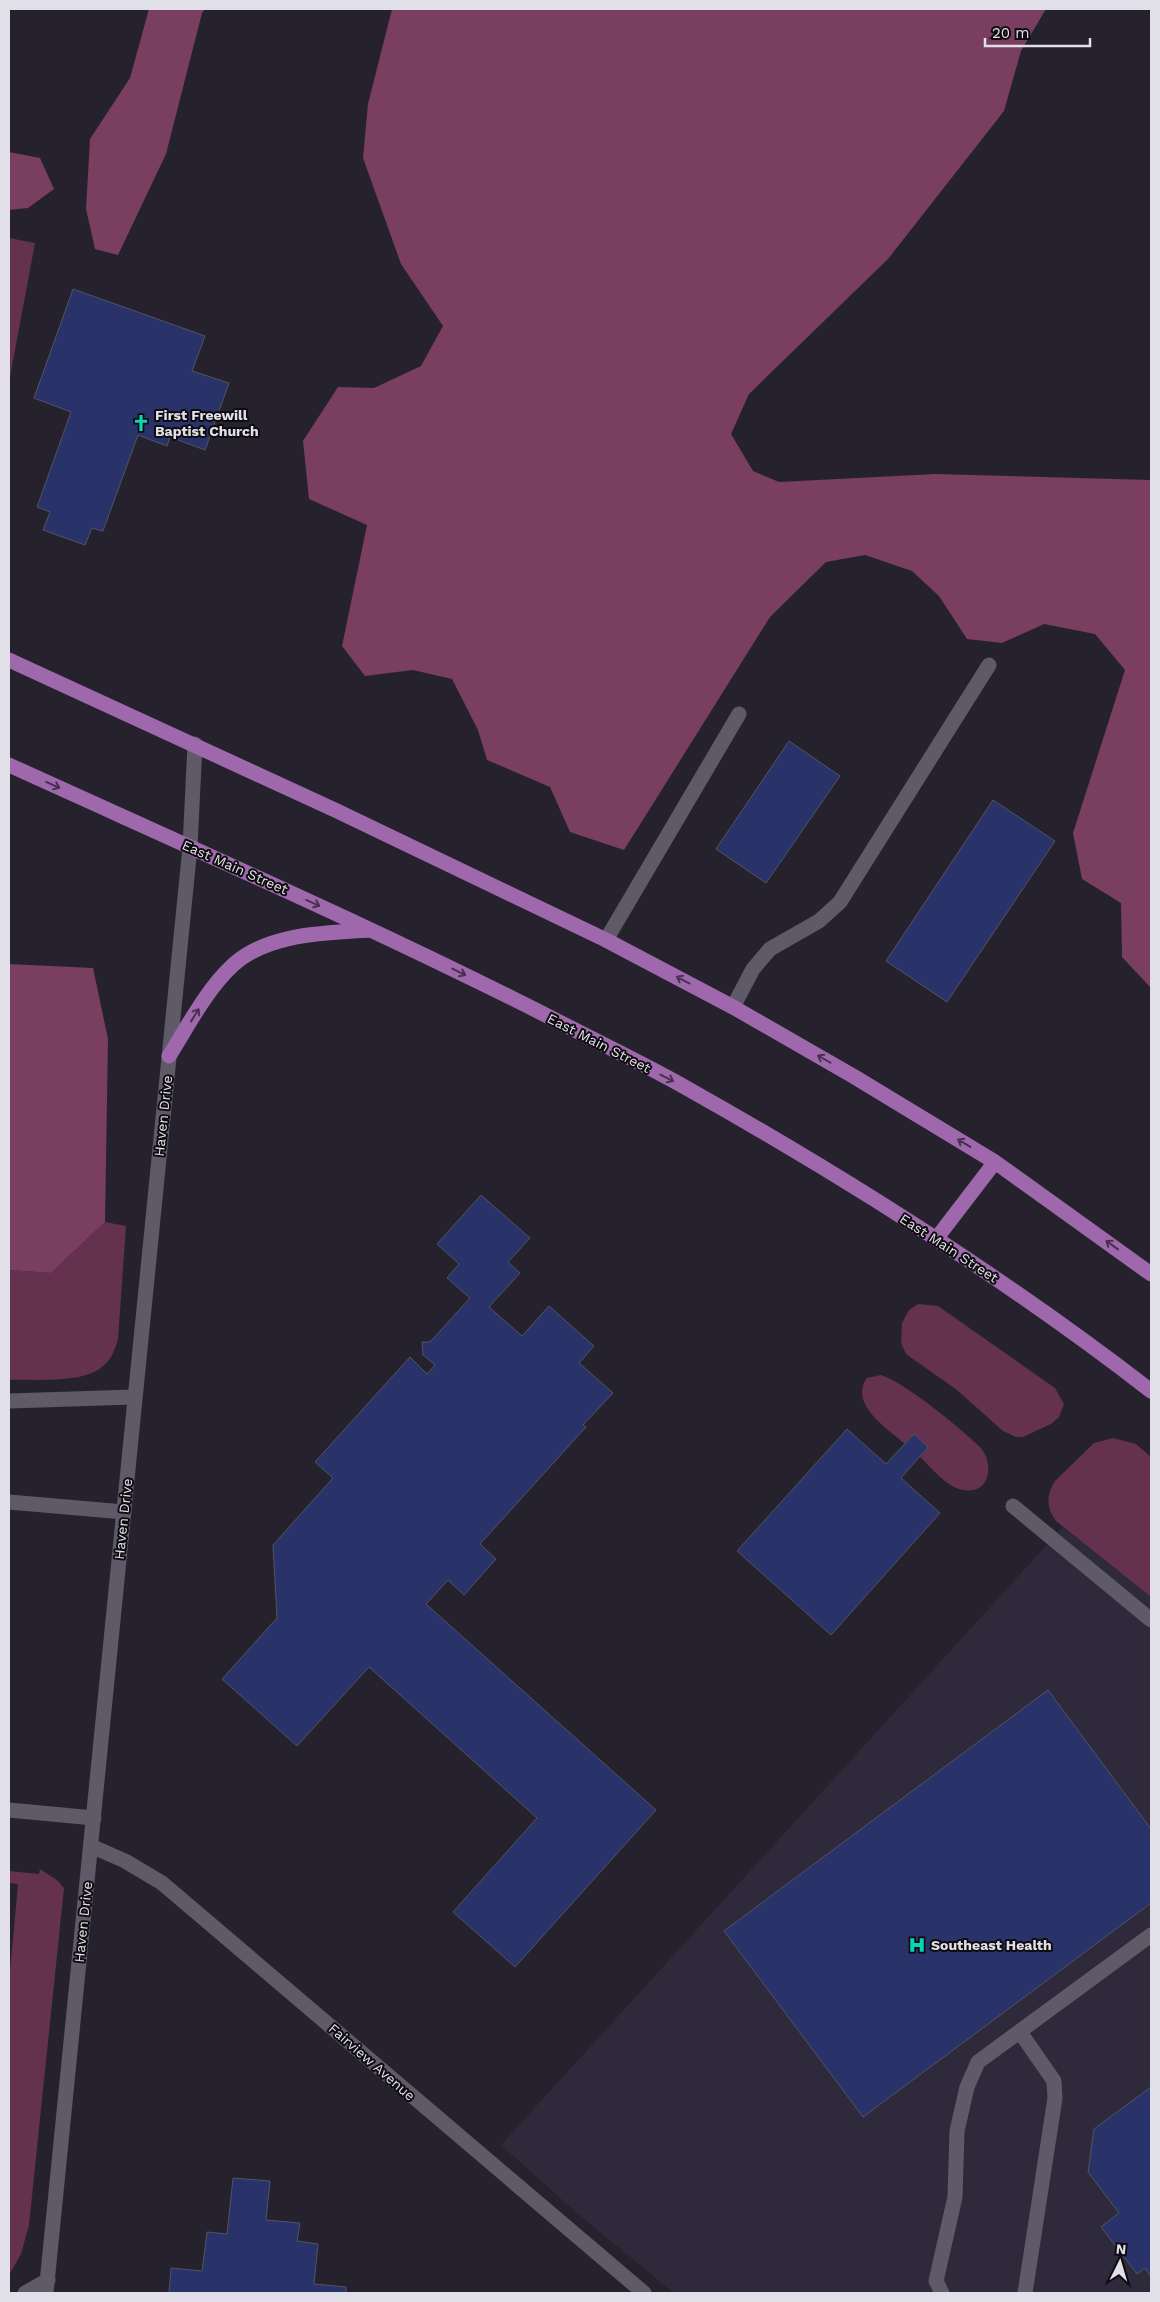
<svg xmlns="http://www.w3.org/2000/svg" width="1160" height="2302" viewBox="0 0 1160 2302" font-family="'Work Sans',sans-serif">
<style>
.built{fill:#2f2a3b}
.green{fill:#64314f}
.forest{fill:#793e60}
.building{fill:#2a3369;stroke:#505461}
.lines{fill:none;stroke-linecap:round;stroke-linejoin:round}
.service{stroke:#5e5a68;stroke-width:15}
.minor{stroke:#5e5a68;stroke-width:15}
.tertiary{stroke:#5e5a68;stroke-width:15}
.primary{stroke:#9f68ac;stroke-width:15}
.oneway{stroke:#48314f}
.labels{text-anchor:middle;stroke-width:4;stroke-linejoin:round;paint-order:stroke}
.poi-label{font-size:14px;font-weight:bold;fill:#e1dfe7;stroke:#0e0c11;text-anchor:start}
.street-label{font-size:14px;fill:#e1dfe7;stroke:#0e0c11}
</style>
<rect width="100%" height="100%" fill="#25222e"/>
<path class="built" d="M1063 1527 1151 1597V2293H674L578 2214 501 2145Z"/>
<path class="green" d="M9 238 35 243 9 382Z
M105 1222 126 1226 118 1339C115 1349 112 1359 103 1366 84 1384 35 1379 9 1380V1270L51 1273Z
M918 1304 938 1306 1055 1388 1064 1404 1059 1417 1051 1424 1023 1437H1016L1003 1431 957 1390 906 1354 901 1343 902 1323 909 1310Z
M881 1375C906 1383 960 1428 980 1447 995 1464 990 1495 963 1490 946 1487 931 1467 920 1457L928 1447 914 1434 905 1444C888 1429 848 1404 867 1378Z
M1113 1438 1136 1444 1151 1457V1597L1056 1521C1046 1507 1046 1495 1055 1481L1094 1443Z
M40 1869 58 1881 64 1888 29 2225 21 2254 9 2275V1982L18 1884 9 1883V1871L39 1874Z"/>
<path class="forest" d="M149 9H205L202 13 166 154 118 255 95 249 86 209 90 139 130 78Z
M392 9H1046L1021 51 1004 111 888 259 749 394 731 434 753 471 779 482 935 474 1151 480V988L1122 957 1121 903 1082 879 1073 833 1125 670 1095 634 1044 624 1002 643 967 639 939 596 912 571 865 555 826 562 770 617 624 850 570 832 550 787 487 760 478 730 452 679 413 670 365 676 342 646 367 525 309 499 303 441 338 387 374 388 421 366 443 326 401 264 363 158 368 104Z
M9 152 40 158 54 189 28 208 9 210Z
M9 964 93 968 108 1039 105 1222 51 1273 9 1270Z"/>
<path class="building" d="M73 289 205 336 192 371 229 383 205 450 170 437 167 446 138 435 103 531 92 528 85 545 43 530 50 512 37 507 71 412 34 398Z
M789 741 840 776 766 883 716 849Z
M993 800 1055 841 947 1002 886 961Z
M481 1195 530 1238 508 1262 520 1273 489 1307 522 1336 549 1306 594 1346 579 1363 613 1393 583 1425 586 1427 480 1544 496 1559 464 1595 448 1580 426 1604 656 1810 515 1967 453 1912 537 1818 369 1667 297 1746 222 1679 277 1618 273 1545 333 1478 315 1462 410 1357 427 1374 435 1365 423 1355 422 1342H430L470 1298 447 1278 459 1264 437 1244Z
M847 1429 886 1464 914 1434 928 1447 901 1478 940 1513 831 1635 737 1551Z
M1048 1690 1151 1829V1903L863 2117 724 1931Z
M1151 2087V2277L1145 2268 1137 2274 1101 2227 1119 2213 1088 2172 1094 2129Z
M233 2178 270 2181 266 2220 300 2223 297 2241 318 2244 314 2284 346 2287V2293H169L171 2268 202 2271 207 2232 227 2234Z"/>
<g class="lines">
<path class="service" d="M606 940 739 714
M733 1007 753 969 770 949 819 921 840 902 989 665
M9 1401 134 1397
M9 1502 124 1512
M1013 1506 1151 1620
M9 1810 94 1818
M1020 2032 1054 2081 1055 2098 1025 2293
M942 2293 936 2281 955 2197 957 2131 967 2087 978 2062 1151 1935"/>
<path class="minor" d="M91 1846 125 1861 162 1883 644 2293
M25 2293 48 2280"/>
<path class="tertiary" d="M46 2293 190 847 195 744"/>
<path class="primary" d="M9 660 335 810 606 940 733 1007 853 1076 995 1162 1151 1274
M9 765C198 851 388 934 573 1029 612 1049 652 1068 690 1090 850 1180 1006 1279 1151 1391
M169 1056C188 1026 206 990 233 965 268 933 326 933 371 930
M936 1239 995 1162"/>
</g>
<defs><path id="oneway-shaft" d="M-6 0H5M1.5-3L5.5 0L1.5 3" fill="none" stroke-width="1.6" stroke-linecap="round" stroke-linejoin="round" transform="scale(1.25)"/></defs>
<g class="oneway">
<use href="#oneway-shaft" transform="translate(53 785) rotate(24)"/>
<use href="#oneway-shaft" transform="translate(313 903) rotate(24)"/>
<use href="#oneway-shaft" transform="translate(459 972) rotate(26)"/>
<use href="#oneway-shaft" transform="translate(683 980) rotate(-152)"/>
<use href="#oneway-shaft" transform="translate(195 1015) rotate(-58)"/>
<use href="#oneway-shaft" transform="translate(824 1059) rotate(-150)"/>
<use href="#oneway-shaft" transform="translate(667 1078) rotate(27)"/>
<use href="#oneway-shaft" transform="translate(964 1143) rotate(-149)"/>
<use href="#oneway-shaft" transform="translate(1112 1245) rotate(-144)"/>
</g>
<defs>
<g id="church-bare" transform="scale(1.35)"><path d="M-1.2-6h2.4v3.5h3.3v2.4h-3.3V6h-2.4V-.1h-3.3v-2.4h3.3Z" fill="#09d5b5" stroke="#0e0c11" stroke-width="2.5" paint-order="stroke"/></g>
<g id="hospital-bare" transform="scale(1.35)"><path d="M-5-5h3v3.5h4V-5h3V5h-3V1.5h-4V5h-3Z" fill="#09d5b5" stroke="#0e0c11" stroke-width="2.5" paint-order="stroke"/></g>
</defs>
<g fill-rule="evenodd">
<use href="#church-bare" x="141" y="423"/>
<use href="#hospital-bare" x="917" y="1945"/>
</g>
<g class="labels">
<g class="poi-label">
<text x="155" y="420">First Freewill<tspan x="155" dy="16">Baptist Church</tspan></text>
<text x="931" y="1950">Southeast Health</text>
</g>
<g class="street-label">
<text transform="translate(235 867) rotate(24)" y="5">East Main Street</text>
<text transform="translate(599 1043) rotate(27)" y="5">East Main Street</text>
<text transform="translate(163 1116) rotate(-84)" y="5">Haven Drive</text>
<text transform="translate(949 1248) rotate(33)" y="5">East Main Street</text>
<text transform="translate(123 1519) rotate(-84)" y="5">Haven Drive</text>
<text transform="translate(83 1922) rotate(-84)" y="5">Haven Drive</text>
<text transform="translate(372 2062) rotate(41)" y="5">Fairview Avenue</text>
</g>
</g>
<rect width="1160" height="2302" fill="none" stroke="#e1dfe7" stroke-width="20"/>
<g transform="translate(1120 2262) rotate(5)" stroke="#0e0c11" stroke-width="4" paint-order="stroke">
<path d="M0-4L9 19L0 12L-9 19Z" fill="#e1dfe7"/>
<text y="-8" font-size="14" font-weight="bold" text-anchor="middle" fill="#e1dfe7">N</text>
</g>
<path d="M985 38v8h105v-8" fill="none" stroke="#e1dfe7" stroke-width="2.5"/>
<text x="992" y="38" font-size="15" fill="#e1dfe7" stroke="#0e0c11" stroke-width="4" paint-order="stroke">20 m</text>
</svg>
